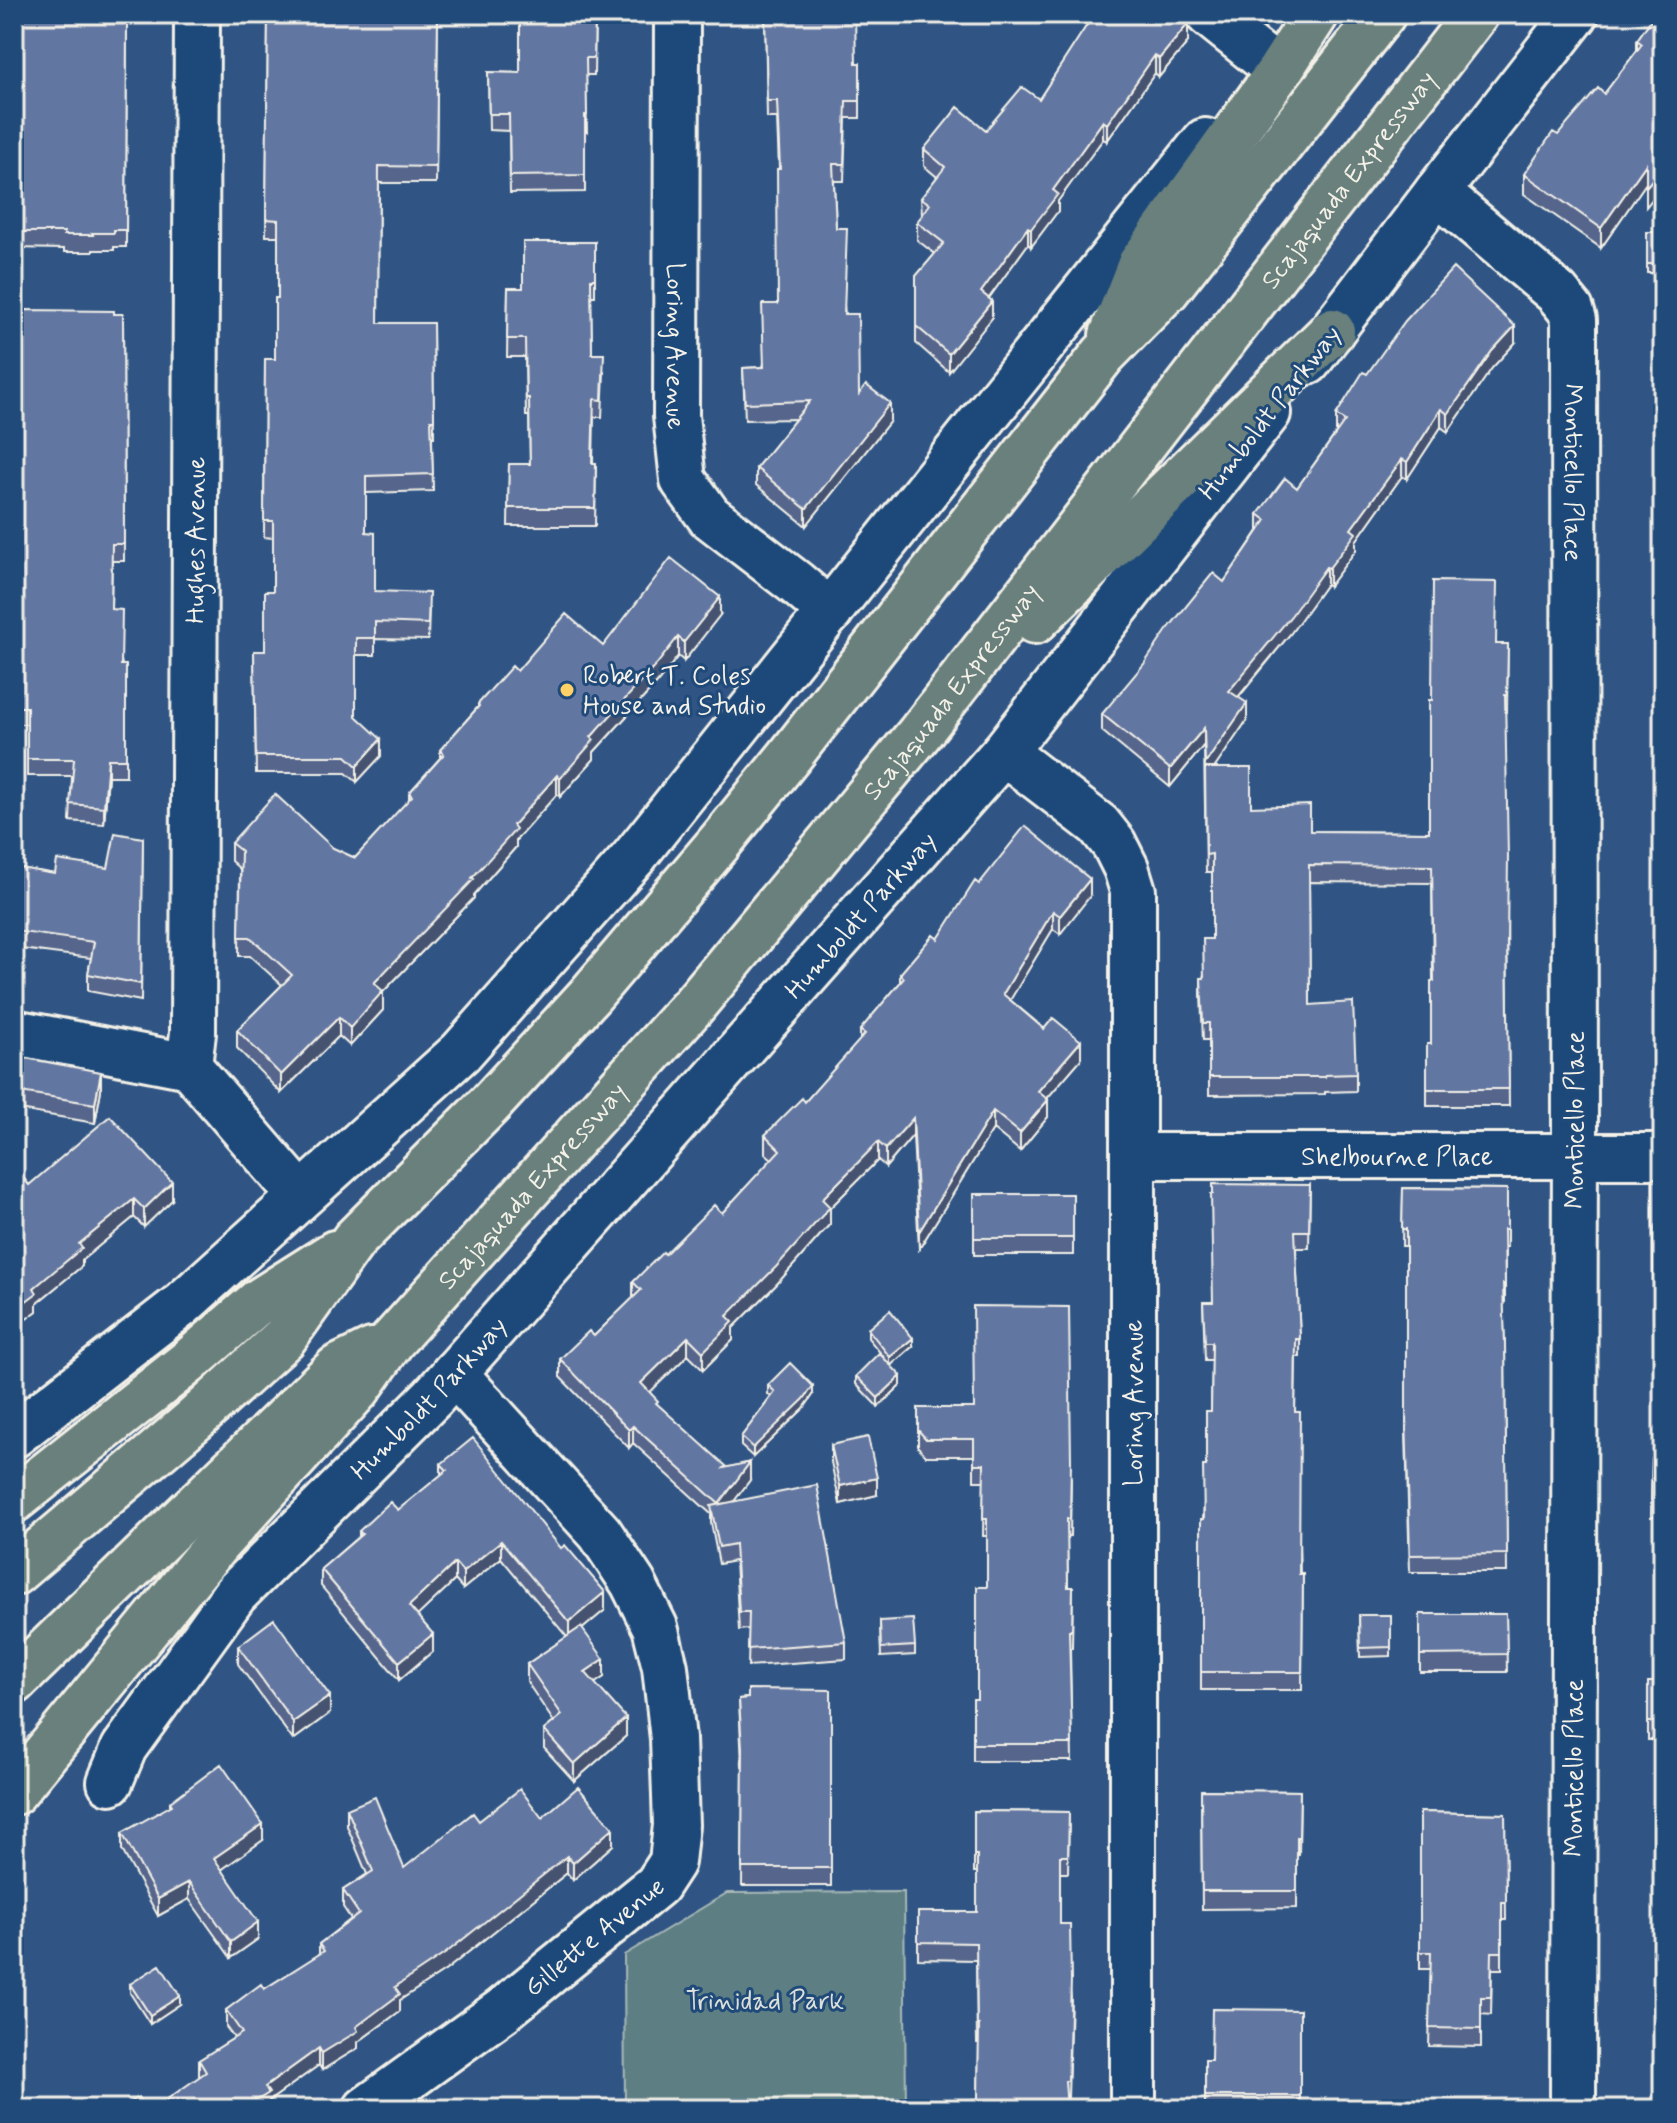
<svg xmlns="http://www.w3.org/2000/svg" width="1677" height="2123" viewBox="0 0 1677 2123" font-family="Mynerve,sans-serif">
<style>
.green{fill:#5d7f84;stroke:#a8b8b6;stroke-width:2}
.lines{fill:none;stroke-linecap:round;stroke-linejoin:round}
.minor-casing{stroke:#f4f1e8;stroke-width:50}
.highway-casing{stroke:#f4f1e8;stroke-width:50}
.minor{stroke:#1f4a7a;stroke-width:44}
.highway{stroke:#6a807c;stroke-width:44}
.wall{fill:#54658b;stroke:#f4f1e8;stroke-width:2}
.shaded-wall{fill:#455371;stroke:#f4f1e8;stroke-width:2}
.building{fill:#6276a2;stroke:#f4f1e8;stroke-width:2}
.poi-dot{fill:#ffd166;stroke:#1f4a7a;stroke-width:3}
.labels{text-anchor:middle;stroke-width:6;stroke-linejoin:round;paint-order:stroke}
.street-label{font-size:26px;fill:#f4f1e8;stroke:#1f4a7a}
.poi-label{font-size:26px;fill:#f4f1e8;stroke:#1f4a7a;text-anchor:start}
.park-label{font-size:26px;fill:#dde0d9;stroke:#1f4a7a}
</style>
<rect width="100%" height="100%" fill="#305585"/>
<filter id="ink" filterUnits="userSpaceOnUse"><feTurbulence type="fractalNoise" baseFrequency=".0125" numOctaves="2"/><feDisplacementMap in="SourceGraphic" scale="16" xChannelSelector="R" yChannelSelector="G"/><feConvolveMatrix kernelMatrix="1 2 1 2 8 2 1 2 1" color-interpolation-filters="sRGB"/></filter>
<g filter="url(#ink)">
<path class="green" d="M904 1892 906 2109H625L624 1955 727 1893Z"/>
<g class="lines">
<g class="minor-casing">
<g id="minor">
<path id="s1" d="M677 14 676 416 683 480 709 516 796 583 830 612"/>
<path d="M1208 14 1268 62"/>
<path id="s2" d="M1437 192 1557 293 1571 310 1574 320 1575 1126 1573 2109"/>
<path d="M1308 362 1437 192 1576 14"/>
<path d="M1004 752 1099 825 1114 844 1126 868 1133 891V2109"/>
<path d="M14 1032 189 1066"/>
<path id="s3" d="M189 1066 193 1033 197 14"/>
<path d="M189 1066 301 1196"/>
<path id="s4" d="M1133 1156H1663"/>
<path d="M14 1435 180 1306 461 1052 633 858 1205 141"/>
<path id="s5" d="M110 1782 124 1748 235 1594 433 1397 1004 752 1268 413"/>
<path id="s6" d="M366 2109 503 2010 657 1885 672 1862 676 1825 673 1739 665 1667 655 1627 633 1583 600 1533 454 1373"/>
</g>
</g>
<g class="highway-casing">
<g id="highway">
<path d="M1112 335 1140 264 1280 70 1316 14"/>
<path d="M1035 621 1332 331"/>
<path d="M14 1500 187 1363 259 1301 335 1253"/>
<path d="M14 1573 194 1420 284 1338 354 1240 490 1104 590 995 720 842 789 757 1103 355 1167 290 1383 14"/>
<path d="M14 1682 337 1368 372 1351"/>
<path id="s7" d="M14 1792 216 1545 358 1389 392 1341 693 1006 919 734 1476 14"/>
</g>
</g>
<use href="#minor" class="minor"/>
<use href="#highway" class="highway"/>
</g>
<path class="wall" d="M14 14H127L126 247H114V250H93V252H64V249L14 248Z
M268 14H438L436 183H379L378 323H433L434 437H432L433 491 366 493V532L375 591 429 609 428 640 375 639V655H356V716L381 756 357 782 346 773H256L254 651H265L273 591V538L264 537 265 359H275L278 298V236H266Z
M595 14 594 75H586L587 132H585V192L510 193 509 131 489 130 488 72 520 73Z
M765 14 856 63H860V118H846L844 181H834L836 228 845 314 859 394 890 421 806 526 756 485V468L796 419 745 420 743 368 763 367 778 304 779 169 777 118H767Z
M1081 14H1175L1188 42 1159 77 1155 73 1107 141 1103 139 1058 201V211L1031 247 1028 244 989 298 992 318 949 372 916 343V276L935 254 917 240V222L922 216 921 198 937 177 924 166V149L986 130 1039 99 1090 21Z
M1655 14 1646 207V183L1601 248 1524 194V174L1558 135 1604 94 1637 50V40Z
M1647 232H1663V273H1647Z
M595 242V296H591L592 354 604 372 602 417H594L593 463H596L595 526H508L509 464H530L529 416H526L525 357H507L508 288H523Z
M114 314H123L124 561H112L111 609 122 665H126V776H108L104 824 70 821 72 776H27V724H14V575H16L14 507V331H24Z
M1515 343 1492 368 1448 432 1441 427 1407 479 1402 476 1356 541V550L1329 586 1326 584 1291 633 1239 697 1247 720 1214 768 1251 807 1310 831 1429 832 1432 700 1496 644H1508L1507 712H1505L1509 1106H1427V1044H1431L1433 981 1432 883 1309 882 1310 1005 1356 1074V1091L1325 1092V1094L1209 1095V1040H1203L1201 995V978H1203L1212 939V872H1206L1204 745 1170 787 1102 731V714L1224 582 1258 531V514L1297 488 1336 433V415L1367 374Z
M1663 385V1105H1660L1661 1047 1658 990H1661V843H1658V797L1660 730 1662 448H1660L1659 386Z
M720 615 684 661 678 656 657 683 594 752V759L560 797 557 794 516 840V847L474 895V898L383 992V1010L350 1046 339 1036 281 1093 237 1048V1030L282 985 250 956H239L240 869 231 861V843L333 848 355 858 409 800V793L440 758V750L478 707V704L517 671 603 646Z
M143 838 141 1001 88 991V974L91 958 14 948V867L55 874 108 868Z
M979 884 1090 896 1060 934 1053 929 1010 1000 1081 1059 1047 1098 1048 1117 1020 1151 993 1129 919 1249 913 1135 886 1167 878 1160 830 1208V1224L776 1285 733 1328V1340L703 1370 688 1355 649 1392 658 1405 726 1467 750 1480 734 1501 846 1642V1659L748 1666 749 1629 739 1630 735 1561 719 1564 711 1523V1514L633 1443 629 1448 560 1377V1359L594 1336 633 1298V1282L665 1254 722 1213 772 1159 765 1153V1135L805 1102 860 1040V1030L900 983V974L938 939Z
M14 1056 101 1090 95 1123 14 1109Z
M14 1167 29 1185 172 1200 144 1227 134 1217 82 1260V1266L37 1303V1311L14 1328Z
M1653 1178H1663V1572H1658V1517H1651L1652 1459H1662L1661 1406H1658V1352H1654Z
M1310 1185 1309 1248H1296L1300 1339V1357H1296L1295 1412 1300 1574H1303L1302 1690H1201V1519H1203L1206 1466 1211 1411 1212 1360H1205L1203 1302H1212Z
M1403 1188 1507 1189V1247H1505V1302H1503L1505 1345 1507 1572H1410L1406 1432V1246H1402Z
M974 1194H1073V1255H974Z
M868 1329 913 1346 891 1365 901 1385 878 1407 856 1384V1376L883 1356 868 1338Z
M768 1385 813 1395 804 1408 753 1457 741 1446V1437L771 1397 768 1394Z
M918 1408 1071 1478 1070 1536H1067L1068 1587H1073L1072 1648H1070L1072 1761H973V1699H977L987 1587V1536H983L984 1481H974V1456H926L918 1447Z
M831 1445 877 1495 840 1504 831 1462Z
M441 1464 605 1610 582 1629 604 1677 594 1683 626 1736 574 1781 544 1748V1730L554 1722 527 1682V1664L567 1637 501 1558 463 1589 455 1580 417 1616 433 1651 399 1680 321 1586V1569L359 1536V1531L398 1510 441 1475Z
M1420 1614H1506L1507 1672H1420Z
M1359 1615H1391V1656L1360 1657Z
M880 1621 915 1646V1655L881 1657Z
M1663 1625V1740H1648V1682H1660Z
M238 1646 330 1713 293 1740 238 1664Z
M831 1690V1886H742L743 1766H742L739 1699Z
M1201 1790 1300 1791 1299 1855H1297V1908L1202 1909Z
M170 1802 263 1840 222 1869 258 1939 231 1958 189 1899 158 1916 122 1850V1833L170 1807Z
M347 1809 404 1868 479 1821 542 1818 613 1845 573 1880 567 1873 446 1970 400 2000V2011L358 2042V2048L322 2070 319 2065 269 2101V2109L199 2077V2060L234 2038 226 2027V2010L264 1989 319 1955V1944L351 1919 343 1907V1890L367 1874 347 1826Z
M974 1811 1069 1812 1068 1873H1060V1924L1071 1997 1068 2098 978 2099 979 2043H977L976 1960 918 1959V1912H977V1872H974Z
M1420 1812 1505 1814 1506 1920H1502V1969H1492L1491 2015 1481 2014V2047L1429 2046 1431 1969H1420Z
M130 1984 180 2004 150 2024 130 1993Z
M1300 2010V2109H1205V2060H1211Z"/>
<path class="shaded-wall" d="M1188 24V42L1159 77V59Z
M1155 55V73L1107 141V124Z
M1103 121V139L1058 201V211L1031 247V229L1053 190Z
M1646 164V183L1601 248V228Z
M1663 167V186L1646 207V187Z
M1028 227V244L981 309V292Z
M992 301V318L949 372V354Z
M1515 326V343L1492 368 1448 432V414L1492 351Z
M890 403V421L806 526V509Z
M1441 409V427L1407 479V462Z
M1402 459V476L1356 541V550L1329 586V568L1351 529Z
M1326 567V584L1291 633 1229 708V691Z
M720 597V615L684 661V642Z
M678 637V656L657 683 594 752V759L560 797V779L591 737Z
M1247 703V720L1205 782V764Z
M1204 728V745L1170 787V769Z
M381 739V756L357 782V766Z
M108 759V776L104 824V807Z
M557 775V794L516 840V847L474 895V898L383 992V1010L350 1046V1028L374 983 472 878 513 825Z
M1090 879V896L1060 934V916Z
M1053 911V929L1003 1012V994Z
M339 1017V1036L281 1093V1075Z
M1081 1041V1059L1038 1109V1091Z
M101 1072V1090L95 1123V1104Z
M1048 1100V1117L1020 1151V1133Z
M993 1111V1129L919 1249V1232Z
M913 1118V1135L886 1167V1149Z
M878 1142V1160L830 1208V1224L776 1285 733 1328V1340L703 1370V1352L727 1316 822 1199Z
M172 1182V1200L144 1227V1209Z
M134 1199V1217L82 1260V1266L37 1303V1311L14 1328V1310L34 1288 79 1244Z
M688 1337V1355L641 1401V1383Z
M913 1338V1346L890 1366V1357Z
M901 1376V1385L878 1407V1398Z
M813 1386V1395L804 1408 753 1457V1448Z
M633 1426V1443L629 1448V1430Z
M750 1462V1480L719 1521V1504Z
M877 1478V1495L840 1504V1486Z
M501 1541V1558L463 1589V1572Z
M455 1563V1580L409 1624V1606Z
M605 1592V1610L569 1640V1622Z
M433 1634V1651L399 1680V1662Z
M604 1659V1677L585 1690V1672Z
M330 1696V1713L293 1740V1722Z
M626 1718V1736L574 1781V1764Z
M263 1824V1840L214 1875V1858Z
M613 1828V1845L573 1880V1863Z
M567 1856V1873L446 1970 400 2000V2011L358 2042V2048L322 2070V2053L395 1987Z
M189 1882V1899L158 1916V1899Z
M258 1922V1939L231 1958V1942Z
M180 1996V2004L150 2024V2015Z
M319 2048V2065L269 2101V2109H243L265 2087Z"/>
<path class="building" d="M14 14H127L126 230H114V233H92L93 235H64V232H14Z
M268 14H438L436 167 379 166 378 323H433L434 420H431L433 474 366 476V532L375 533V591L429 593 428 624 375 622V638H356V716L381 739 357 766 346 756H256L254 651H265V591H273V521H264L265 359H275V298H278V220L266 219Z
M520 14H595L594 58H586L587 115H585V175L510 176 509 114H489L488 72 520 73Z
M765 14H855L856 63H860V101H846L844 164H833L836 228H847L844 314H858L859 394 866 385 890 403 806 509 756 468 810 401 745 403 743 368 764 367 762 304H778L777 169H780L777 101H767Z
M1094 14H1175L1188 24 1159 59 1155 55 1107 124 1103 121 1053 190 1058 194 1031 229 1028 227 981 292 992 301 949 354 916 326V276L944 243 917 222 930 204 921 198 945 167 924 149 958 107 986 130 1022 87 1039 99Z
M1655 14H1663V167L1646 187V164L1601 228 1524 174 1553 132 1558 135 1598 88 1604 94 1642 44 1637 40Z
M1647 232H1663V264H1647Z
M523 242H595V279H591L592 354H604L602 400 594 399 592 463H596L595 508H508L509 464H530L529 398H526L525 339H507L508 288H523Z
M1453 268 1515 326 1492 351 1448 414 1441 409 1407 462 1402 459 1351 529 1356 533 1329 568 1326 567 1291 616 1229 691 1247 703 1205 764 1204 728 1170 769 1102 714 1144 664 1167 630 1213 573 1224 582 1266 520 1258 514 1285 478 1297 488 1345 421 1336 415 1363 372 1367 374 1405 321Z
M24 310 114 311V314H123L124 544H112L111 609 122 610 121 665H126V759H108L104 807 70 804 74 759H27V707H14V575H16L14 490V331H24Z
M1663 385V1088H1660L1661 1035 1658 990H1661V827H1658V730H1660L1662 432H1660L1659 386Z
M671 558 720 597 684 642 678 637 657 664 591 737 594 740 560 779 557 775 513 825 516 829 472 878 474 879 374 983 383 991 350 1028 339 1017 281 1075 237 1030 292 975 250 937H239L241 851 231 843 275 794 333 848 355 858 412 796 409 793 444 754 440 750 479 706 478 704 512 666 517 671 566 614 603 646Z
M1433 581 1497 582 1496 644H1508L1507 695H1505L1508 857 1507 942 1509 1089H1427V1044H1431V981H1434L1432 866 1309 865 1310 1005 1353 1002 1356 1074 1325 1075V1077H1209V1023H1203L1201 978H1204L1203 939H1212V854L1206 855 1205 768H1251V807L1310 805V831L1429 832V700H1432Z
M1025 826 1090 879 1060 916 1053 911 1003 994 1044 1029 1053 1018 1081 1041 1038 1091 1048 1100 1020 1133 993 1111 919 1232 913 1118 886 1149 878 1142 822 1199 830 1207 776 1267 727 1316 733 1322 703 1352 688 1337 641 1383 658 1401 656 1403 726 1466 724 1468 750 1462 719 1504 633 1426 629 1430 560 1359 589 1331 594 1336 641 1290 633 1282 663 1252 665 1254 714 1205 722 1213 780 1150 765 1135 802 1098 805 1102 865 1034 860 1030 904 978 900 974 933 935 938 939 975 881 979 884Z
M115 833 143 838 141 984 88 974 94 942 14 931V867L55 874 57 860 108 868Z
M14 1056 101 1072 95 1104 14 1091Z
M110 1116 172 1182 144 1209 134 1199 79 1244 82 1248 34 1288 37 1293 14 1310V1167L29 1185Z
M1653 1178H1663V1555H1658V1500H1651L1652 1459H1662L1661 1389H1658V1335H1654Z
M1213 1184 1310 1185 1309 1231H1295L1300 1339H1296L1295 1412H1300L1299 1574H1303L1302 1672H1201V1519H1204L1203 1466H1206V1411H1211L1212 1342H1205L1203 1302H1213L1211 1194H1213Z
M1403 1188 1507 1189V1229H1504L1505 1284H1503L1505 1345 1507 1554 1410 1555 1406 1415V1229H1402Z
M974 1194H1073V1238H974Z
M973 1306 1069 1307 1071 1461 1070 1519H1067L1068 1587H1073L1072 1630H1069L1072 1744H973V1699H977V1587H987V1519H983L984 1464H974V1439H926L918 1430V1408H974Z
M890 1310 913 1338 890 1357 868 1329Z
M879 1353 901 1376 878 1398 856 1376Z
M790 1363 813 1386 804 1399 753 1448 741 1437 775 1392 768 1385Z
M868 1437 877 1478 840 1486 831 1445Z
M473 1438 561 1548 565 1545 605 1592 569 1622 501 1541 463 1572 455 1563 409 1606 433 1634 399 1662 321 1569 362 1534 359 1531 390 1502 398 1510 447 1470 441 1464Z
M817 1485 846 1642 748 1649 749 1612H739L735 1544 719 1547 711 1506Z
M1420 1614H1506L1507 1654 1420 1655Z
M1359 1615H1391V1647L1360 1648Z
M274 1619 330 1696 293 1722 238 1646Z
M913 1619 915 1646 881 1648 880 1621Z
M1661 1625H1663V1722H1648V1682H1660Z
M581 1627 604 1659 585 1672 626 1718 574 1764 544 1730 562 1715 527 1664Z
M748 1689 831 1690V1868H742L743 1748H742L739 1699 748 1698Z
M221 1764 263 1824 214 1858 258 1922 231 1942 189 1882 158 1899 122 1833 172 1805 170 1802Z
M578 1787 613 1828 573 1863 567 1856 446 1953 395 1987 400 1994 356 2027 358 2031 322 2053 319 2048 265 2087 269 2093 243 2109H153L206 2072 199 2060 242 2033 226 2010 261 1984 264 1989 324 1951 319 1944 359 1914 343 1890 373 1871 347 1809 375 1797 404 1868 473 1813 479 1821 520 1789 542 1818Z
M1201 1790 1300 1791 1299 1837H1297V1891H1202Z
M974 1811 1069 1812 1068 1856H1060V1924H1070L1071 1980 1068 2081H1065L1067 2109H973V2099H978L979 2025H977L976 1943 918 1942V1912H977V1855H974Z
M1420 1812 1505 1814 1506 1902H1502V1952H1492L1491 1997H1481V2029L1429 2028 1431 1952H1420Z
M160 1965 180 1996 150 2015 130 1984Z
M1212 2009 1300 2010V2096H1205V2060H1211Z
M138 2097 146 2109H119Z
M1492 2104V2109H1419V2106Z"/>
</g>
<circle class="poi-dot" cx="567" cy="690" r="8"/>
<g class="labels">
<g class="street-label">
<text dy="9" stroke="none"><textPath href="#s7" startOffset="2094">Scajaquada Expressway</textPath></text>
<text dy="9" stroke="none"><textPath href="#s1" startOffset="332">Loring Avenue</textPath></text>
<text transform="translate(1269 412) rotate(-52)" y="9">Humboldt Parkway</text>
<text dy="9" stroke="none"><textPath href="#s2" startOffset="342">Monticello Place</textPath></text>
<text dy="9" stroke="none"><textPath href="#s3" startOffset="526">Hughes Avenue</textPath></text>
<text dy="9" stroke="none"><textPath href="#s7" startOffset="1446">Scajaquada Expressway</textPath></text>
<text dy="9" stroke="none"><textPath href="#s5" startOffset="1150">Humboldt Parkway</textPath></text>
<text transform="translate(1574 1120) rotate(-90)" y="9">Monticello Place</text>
<text dy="9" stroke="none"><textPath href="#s4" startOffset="264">Shelbourne Place</textPath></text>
<text dy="9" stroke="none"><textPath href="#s7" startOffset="798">Scajaquada Expressway</textPath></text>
<text dy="9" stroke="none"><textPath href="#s5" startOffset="502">Humboldt Parkway</textPath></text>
<text transform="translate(1133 1403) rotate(-90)" y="9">Loring Avenue</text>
<text transform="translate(1573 1768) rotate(-90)" y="9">Monticello Place</text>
<text dy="9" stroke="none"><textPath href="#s6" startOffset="286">Gillette Avenue</textPath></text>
</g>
<g class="poi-label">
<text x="583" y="684">Robert T. Coles<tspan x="583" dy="30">House and Studio</tspan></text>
</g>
<g class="park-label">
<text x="765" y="2009">Trinidad Park</text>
</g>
</g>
<rect width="1677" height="2123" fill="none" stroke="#1f4a7a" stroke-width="48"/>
<rect x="24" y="24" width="1629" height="2075" fill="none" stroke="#f4f1e8" stroke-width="3" filter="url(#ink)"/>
</svg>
